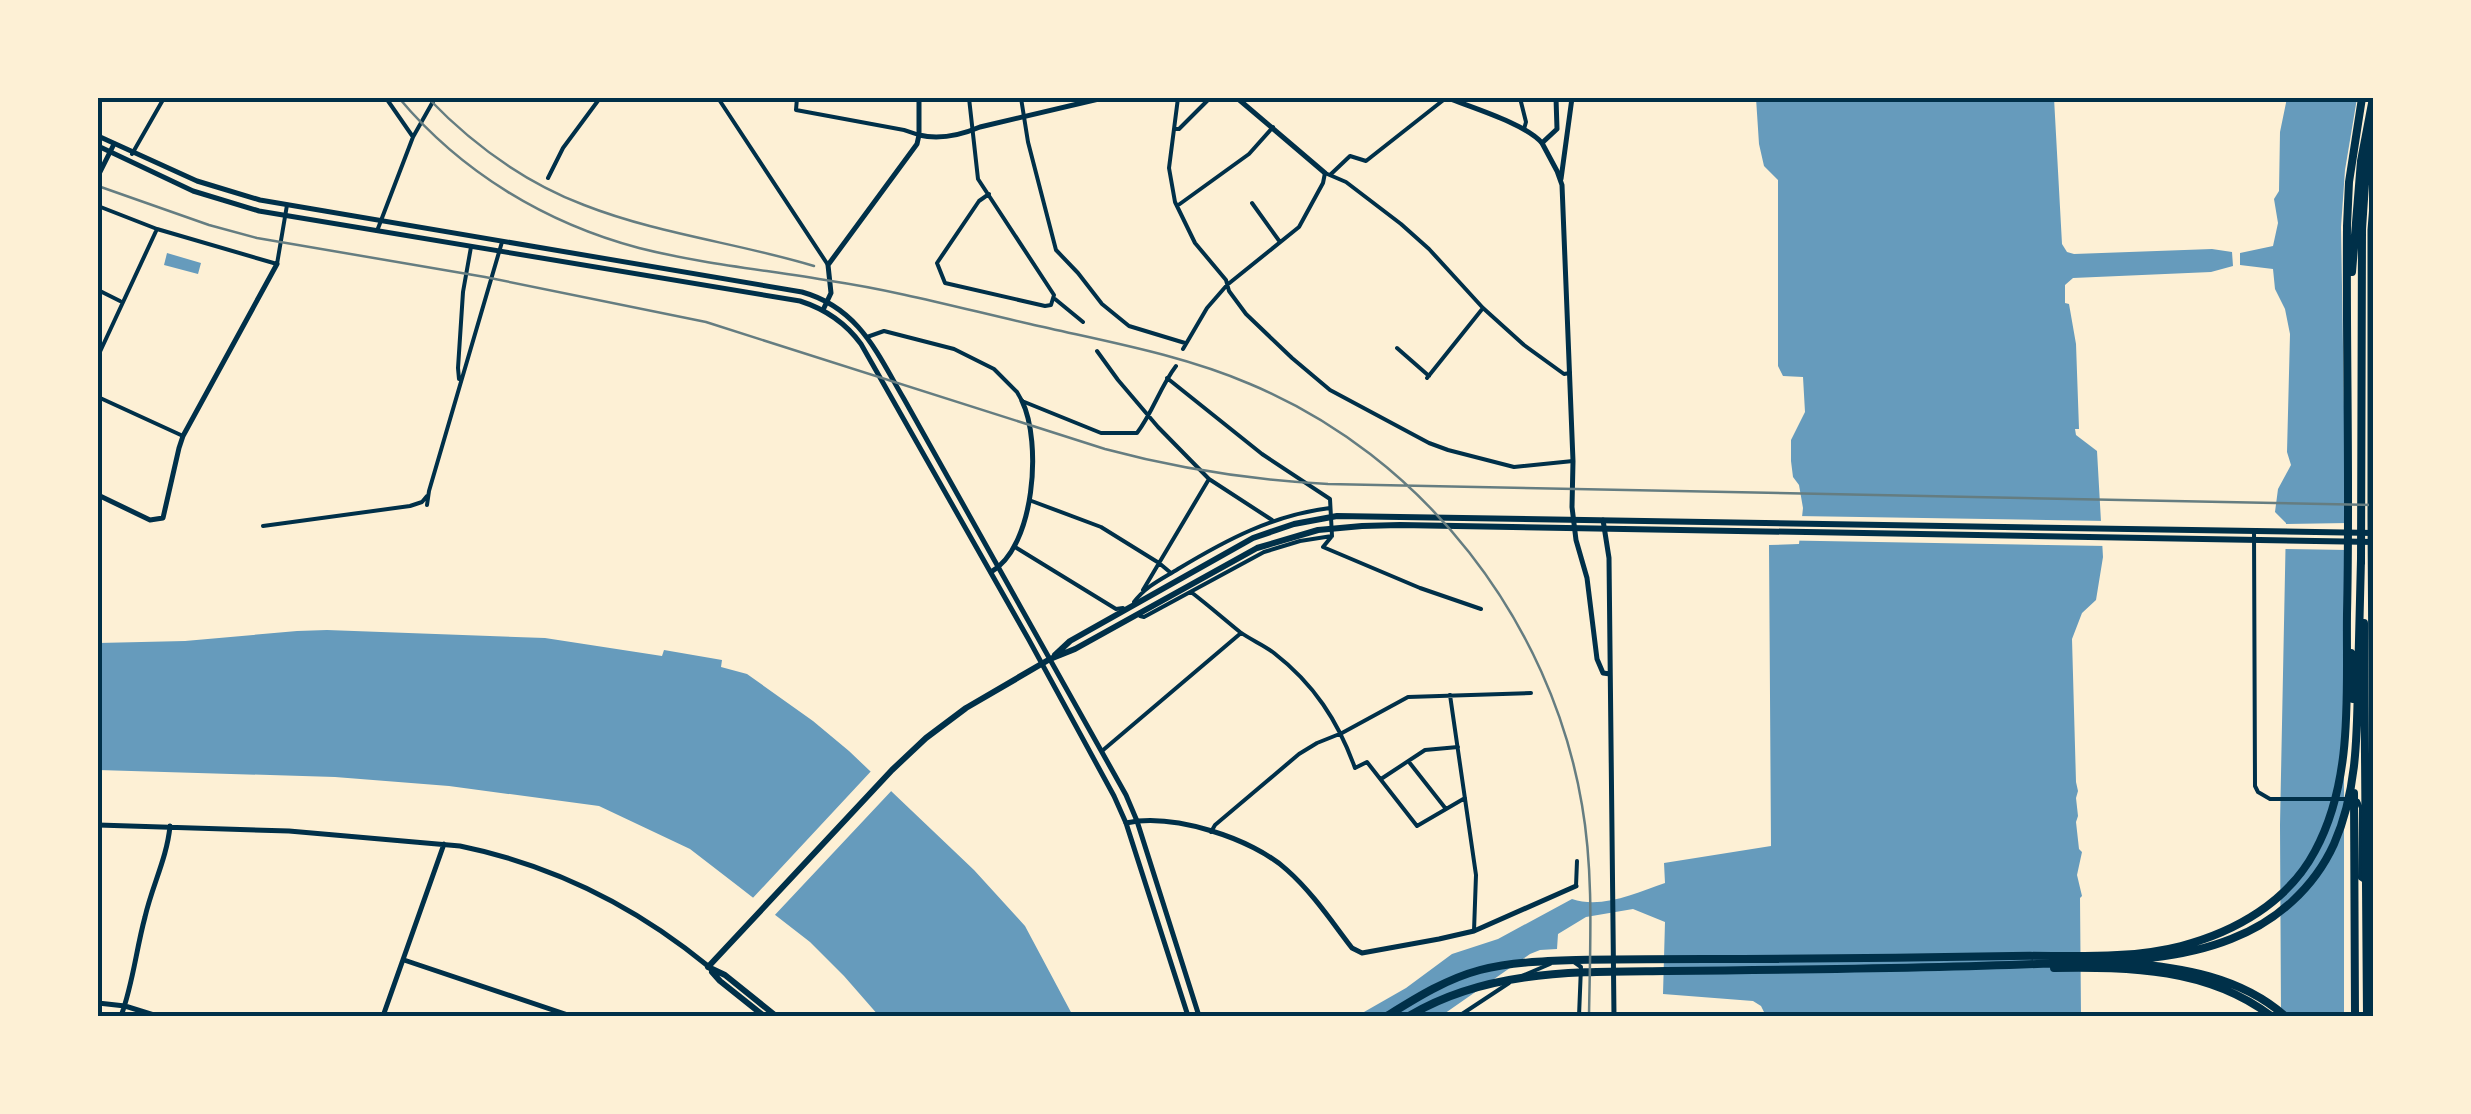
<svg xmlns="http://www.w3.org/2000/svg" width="2471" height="1114" viewBox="0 0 2471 1114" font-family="Rubik,sans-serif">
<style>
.water{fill:#669bbc}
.pier{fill:#fdf0d5}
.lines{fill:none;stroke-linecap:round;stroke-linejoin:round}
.minor{stroke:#003049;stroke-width:4}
.tertiary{stroke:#003049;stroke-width:5}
.secondary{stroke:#003049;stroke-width:5}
.primary{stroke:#003049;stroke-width:6}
.motorway{stroke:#003049;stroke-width:8}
.rail{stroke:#657d81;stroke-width:2.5}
.neatline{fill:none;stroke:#003049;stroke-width:4}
</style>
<rect width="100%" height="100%" fill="#fdf0d5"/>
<path class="water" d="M1756 98H2054L2062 244 2067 252 2074 254 2212 249 2232 252 2233 266 2211 272 2073 278 2065 285V303L2069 304 2076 344 2079 429H2075L2076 435 2097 451 2103 557 2096 600 2082 613 2072 639 2076 782 2078 791 2076 798 2078 816 2076 822 2079 849 2082 852 2077 875 2082 896 2080 898 2081 1016H1766L1761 1006 1753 1001 1663 994 1665 922 1633 909 1586 917 1558 934 1557 949 1540 950 1530 954 1441 1016H1357L1406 988 1452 954 1498 939 1572 899C1602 909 1636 893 1665 883L1664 863 1771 846 1769 545 1799 544 1803 508 1799 485 1793 477 1791 461V440L1805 412 1803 377 1783 376 1778 366V180L1764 166 1759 144Z
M2287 98H2357L2345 170 2341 227 2344 407V1016H2281L2280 825 2286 523 2275 512 2278 489 2291 465 2287 452 2290 334 2285 309 2275 289 2273 269 2240 265V253L2273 246 2278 223 2274 199 2279 191 2280 132Z
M167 253 201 263 198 274 164 265Z
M327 630 545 638 662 656 664 650 722 660 721 667 747 674 813 721 849 751 974 870 1025 926 1073 1016H879L844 976 810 942 738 886 690 849 599 806 449 786 335 777 98 770V643L185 641 297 631Z"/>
<path class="pier" d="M1797 516 2106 521 2107 546 1768 540 1795 539Z
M2348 523V550L2280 549V524Z
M874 768 895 787 772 918 750 901Z"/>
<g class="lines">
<path class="minor" d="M386 98 413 137
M718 98 828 265
M797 98 796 110 904 130 919 135
M969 98 978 179 1054 295 1051 305 1045 306 945 283 937 263 979 201 989 194
M1021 98 1028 142 1056 250 1078 273 1102 304 1129 326 1185 343
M1178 98 1169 168 1175 202 1195 243 1226 280 1229 291 1246 314 1292 358 1330 390 1429 443 1448 450 1514 467 1573 461
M1520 98 1526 122 1524 129
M1175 129H1179L1210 98
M132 154 164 98
M1330 175 1350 156 1366 161 1446 98
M548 178 563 148 600 98
M1252 203 1280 242
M98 206 157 229 277 264 287 205
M1177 206 1249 154 1273 127
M377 231 413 137 435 98
M98 290 120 301
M1055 299 1083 322
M867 337 884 331 954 349 994 369 1017 392 1022 401 1101 433H1137C1153 412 1160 387 1176 366
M1397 348 1429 376
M1183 349 1207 308 1227 285 1299 227 1323 183 1325 173 1346 182 1401 224 1429 249 1483 308 1524 345 1564 374 1570 373
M1097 351 1118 380 1158 427 1209 479 1143 590
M98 356 157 229
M1167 378 1262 454 1330 499 1332 536 1323 547 1420 588 1481 609
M1427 378 1483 308
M459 379 458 368 463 292 471 247
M98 397 183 436
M1209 479 1272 520
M1029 500 1101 527 1159 563 1171 573
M427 505 429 491 502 242
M263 526 410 506 422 502 427 496
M2254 531 2255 786 2258 792 2270 799H2352L2358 801 2361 808 2360 878 2363 880
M1015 547 1116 609 1123 608
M1191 592C1208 605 1224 619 1240 632 1251 640 1264 645 1274 653 1314 684 1338 721 1355 768L1367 762 1417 826 1465 798
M1134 602C1146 586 1162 579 1178 569 1226 540 1273 515 1330 508
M1140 616 1144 617 1264 552 1300 541 1332 536
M1450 695 1476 875 1474 931
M1102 751 1241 633
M1409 762 1446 809
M1381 779 1425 750 1458 747
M1211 832 1215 825 1299 754 1317 743 1342 733 1408 697 1531 693
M1576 886 1577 861
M1574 962 1581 967 1579 1016
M1522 976 1550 964
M1459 1016 1509 983"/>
<path class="tertiary" d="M1237 98 1325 173
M1448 98C1473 108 1526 124 1542 143
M919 135C939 140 961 135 980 127L1103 98
M98 176 114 144
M823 310 831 293 828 265 917 144 919 135V98
M98 495 150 520 163 518 179 448 183 436 277 264
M991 572C1035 547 1042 442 1022 401
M1126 823C1173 813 1252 838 1287 870 1312 892 1332 922 1352 948L1362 953 1439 939 1474 931 1576 886
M98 825 289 831 460 846C553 865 635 906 708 966
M404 960 571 1016
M98 1003 125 1006 157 1016
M121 1016C133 984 136 950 145 917 152 886 167 858 170 826
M383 1016 444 844"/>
<path class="secondary" d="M1556 98 1557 129 1542 143 1557 171 1562 185 1573 461 1572 507 1576 540 1587 578 1597 659 1603 673 1610 674
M98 136 197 181 260 200 802 292C859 308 877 353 904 399L1126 795 1137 821 1199 1016
M98 146 193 191 259 211 800 301C825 309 845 322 861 344L1029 640 1114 796 1126 823 1188 1016
M1561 179 1572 98
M1603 520 1609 558 1614 1016
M2373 1016 2370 519V230L2374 179"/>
<path class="primary" d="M1055 655 1070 641 1253 538 1294 524 1337 516 2374 533
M708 967 892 770 926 738 966 708 1050 659 1075 649 1257 548 1318 530 1362 526 1400 525 2374 542
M708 967 725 975 776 1016
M712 972 720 981 764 1016"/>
<path class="motorway" d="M2352 272 2361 161 2373 98
M2361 564 2362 229 2365 184 2374 119
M2364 623 2367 1016
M2351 653 2353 699
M2354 793 2355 1016
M2124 963C2181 967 2241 977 2285 1016
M2054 968C2130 967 2208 968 2271 1016
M1387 1016C1416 998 1446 979 1480 970 1512 962 1544 961 1576 960 1619 959 1662 959 1705 959 1808 959 1910 958 2012 956 2067 955 2127 960 2181 946 2235 932 2288 902 2315 851 2354 779 2346 692 2347 614 2350 484 2346 355 2347 226L2349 182 2362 98
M1409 1016C1488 969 1577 972 1666 971 1790 970 1913 969 2037 964 2101 961 2171 963 2231 939 2276 922 2314 888 2334 844 2357 792 2357 736 2358 680 2359 640 2360 599 2361 559"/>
<path class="rail" d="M399 98C461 172 545 223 639 248 702 264 767 270 831 281 898 291 964 309 1030 324 1103 341 1180 354 1250 384 1423 456 1551 621 1582 805 1594 874 1590 947 1589 1016
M428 98C472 144 524 182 584 205 658 234 738 243 814 266
M98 186 209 225 257 238 485 277 706 322 1105 449C1179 469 1252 480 1328 484L2374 505"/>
</g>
<rect width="2471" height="1114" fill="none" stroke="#fdf0d5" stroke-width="200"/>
<rect x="100" y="100" width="2271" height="914" class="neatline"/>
</svg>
